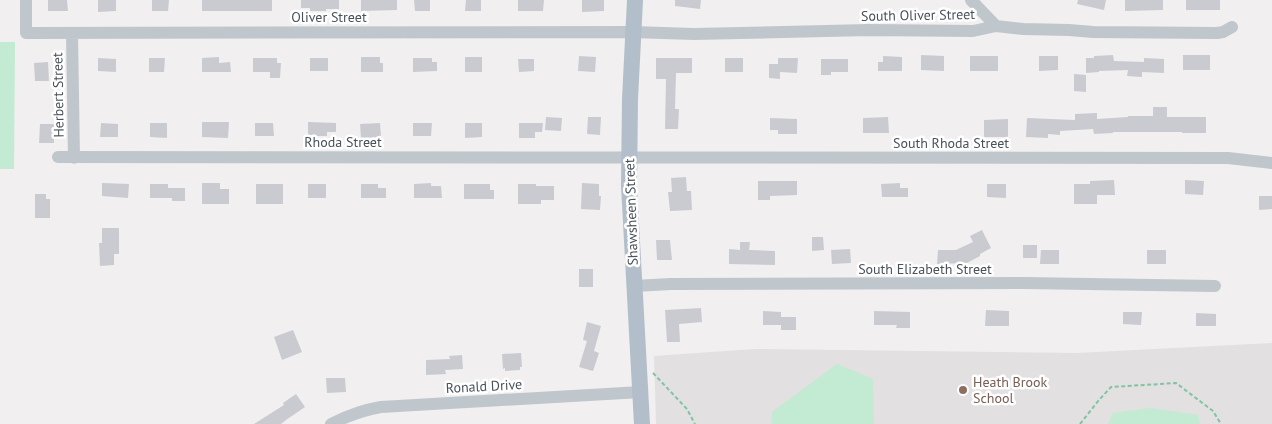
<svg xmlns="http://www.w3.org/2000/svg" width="1272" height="424" viewBox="0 0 1272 424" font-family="'PT Sans',sans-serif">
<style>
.education{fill:#e2e0e0}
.green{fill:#c3ead2}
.building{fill:#cacbd1}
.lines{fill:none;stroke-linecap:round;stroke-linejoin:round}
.path{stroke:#7fc4a3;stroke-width:2;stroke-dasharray:4 2.5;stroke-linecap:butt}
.minor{stroke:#bfc6cc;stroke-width:12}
.major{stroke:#b2beca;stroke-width:16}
.education-dot{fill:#8d6e63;stroke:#fff;stroke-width:2}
.labels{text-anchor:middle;stroke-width:5;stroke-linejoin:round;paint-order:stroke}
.street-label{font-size:14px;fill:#49525a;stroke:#fff}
.education-label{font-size:14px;fill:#785e54;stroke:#fff;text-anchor:start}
</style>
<rect width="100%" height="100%" fill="#f1efef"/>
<path class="education" d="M1272 343V424H656L654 356 755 349 1076 353Z"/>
<path class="green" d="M0 42H15L14 169H0Z
M837 364 873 379 874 424H772V412Z
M1150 408 1198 415 1200 424H1108L1113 413Z"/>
<path class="building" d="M48 0H67L68 11H48Z
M98 0H116V11L98 12Z
M152 0H169L168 11H152Z
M202 0H272V11H202Z
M301 0H339V9H326V11H310V8H301Z
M361 0H397V10L361 11Z
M414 0H430V11H415Z
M466 0H481V11H465Z
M518 0H544L543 11H518Z
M582 0H604V11L582 12Z
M675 0H701L700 9 675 6Z
M1078 0H1106L1104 10 1077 4Z
M1125 0H1163V10L1125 11Z
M1186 0H1220V10H1186Z
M921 55 944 56V71L921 70Z
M1113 55 1114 61 1144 62V58L1164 59V73L1142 72V77L1127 76 1128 70 1099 71V72L1086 73V58H1094V56Z
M1183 55H1210V70H1183Z
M579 56 596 57 595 72 578 71Z
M883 56 902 57V71H878V62H883Z
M970 56H998V71H970Z
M1039 56H1058V70L1039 71Z
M219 57V63L230 62 231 72H202V58Z
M361 57H380V63H383V72H361Z
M465 57H482V72H465Z
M98 58 116 59V72L98 71Z
M149 58H165L164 72H149Z
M253 58H277V63H281L280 78H270V72H253Z
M310 58H328V71H310Z
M413 58H432V62H437V71L413 72Z
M656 58H692V73H676L675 109H679L678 129H665L666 79H656Z
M725 58H743V72H725Z
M778 58H798L797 73 780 72V79L769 78V64H778Z
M518 59H534V71L519 72Z
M821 59H848V72H831V75H821Z
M48 62 49 81H35L34 63Z
M1074 74 1086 75V92L1074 91Z
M1153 107H1167V117H1206V133H1182V132H1113V133L1094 134 1093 129 1060 131V135L1048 134V138L1026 137 1027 118 1075 120V114L1097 113V119L1128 117V116H1153Z
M546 117 562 118 561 131 545 130Z
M588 117H601L600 135 587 134Z
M888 117 889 133H863V118Z
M770 118 797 119V134H778V130H770Z
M1008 119V137H984V120Z
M202 122H229L228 138 202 137Z
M308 122 336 123V132H327V136H308Z
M101 123 118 124V137H100Z
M150 123H167V138L150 137Z
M255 123H273L274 136H255Z
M380 123 381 137 361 138 360 124Z
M413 123H432L431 136H413Z
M465 123H482V137L465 138Z
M519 123H543L542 132H535V138H519Z
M40 124H54V143H39Z
M686 177 687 191H691L692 210 670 211 668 192H672L671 178Z
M1114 180 1115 195H1097V204H1074V184H1090V181Z
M1185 180 1204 181 1203 195 1185 194Z
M758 181H797V195L770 196V200H758Z
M102 183 129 184 128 198 102 196Z
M202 183H220V189H229V204H202Z
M431 183V186H441L442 198H414V184Z
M582 183 599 184V196H601L600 210 581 209Z
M900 183V188H908V197H882L881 184Z
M150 184H168V188H185V201H172V198H150Z
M256 184H283V204H256Z
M308 184H326V198H308Z
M361 184H378V188H386V198H361Z
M464 184H490V190H494V199H464Z
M518 184H536V186H554V200H541V204H518Z
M987 184H1006V198L987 197Z
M35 194H46V199H50V218H35Z
M1259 196H1272V209L1259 210Z
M102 228H119V254H114V265L100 266 99 243H102Z
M982 230 991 248 980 254V256L967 263 937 264 938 250H956L973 242 970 236Z
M812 237H823L824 250 812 251Z
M656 240H670L672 260H657Z
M740 242H750L749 250 775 251V265L729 264V249L740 250Z
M1023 245H1037V258H1023Z
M850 249 851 263 832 264 831 250Z
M1041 250H1059V264H1040Z
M1147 250H1166V264H1147Z
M579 269H593V287H579Z
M701 308 702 322 679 324 680 342H667L665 310Z
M986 310 1009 311V326H985Z
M763 311 781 312V317H796V330H781V325H763Z
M874 311 910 312V328H896L897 325H874Z
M1123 312H1142L1141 325 1123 324Z
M1196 313 1216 314V326H1196Z
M587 322 601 326 594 351 599 353 593 371 579 367 587 341 583 340Z
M293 330 302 352 282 360 274 337Z
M521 353 522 367H520V370L505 371V368L503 369 502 354Z
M462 355 463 369 445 370 446 374 426 375V360L450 359 449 356Z
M326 378H345L346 392 327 393Z
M296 394 305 407 286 420 281 424H254L284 405 283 403Z"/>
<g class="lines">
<path class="path" d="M653 373 687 409 695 424
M1080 424 1099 400 1111 387 1176 383 1213 411 1221 424"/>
<path class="minor" d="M26 0V33L632 32 694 34 869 30 973 31 996 26 1023 29 1069 30 1093 32 1217 33 1223 32 1232 27
M971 0 996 26
M72 33 74 158
M58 157 1228 158 1272 163
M634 286 671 284 1025 283 1215 286
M331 424C347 416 363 410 381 407L641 392"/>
<path class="major" d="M635 0 630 99 629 186 642 424"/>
</g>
<circle class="education-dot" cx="963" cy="390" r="5"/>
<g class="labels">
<g class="street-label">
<text transform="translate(918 15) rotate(-1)" y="5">South Oliver Street</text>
<text x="329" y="22">Oliver Street</text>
<text transform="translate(58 95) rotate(-91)" y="5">Herbert Street</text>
<text x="343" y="147">Rhoda Street</text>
<text x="951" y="148">South Rhoda Street</text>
<text transform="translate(631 212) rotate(-92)" y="5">Shawsheen Street</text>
<text x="925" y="274">South Elizabeth Street</text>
<text transform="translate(484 386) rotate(-3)" y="5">Ronald Drive</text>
</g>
<g class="education-label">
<text x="973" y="387">Heath Brook<tspan x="973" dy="16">School</tspan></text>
</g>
</g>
</svg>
